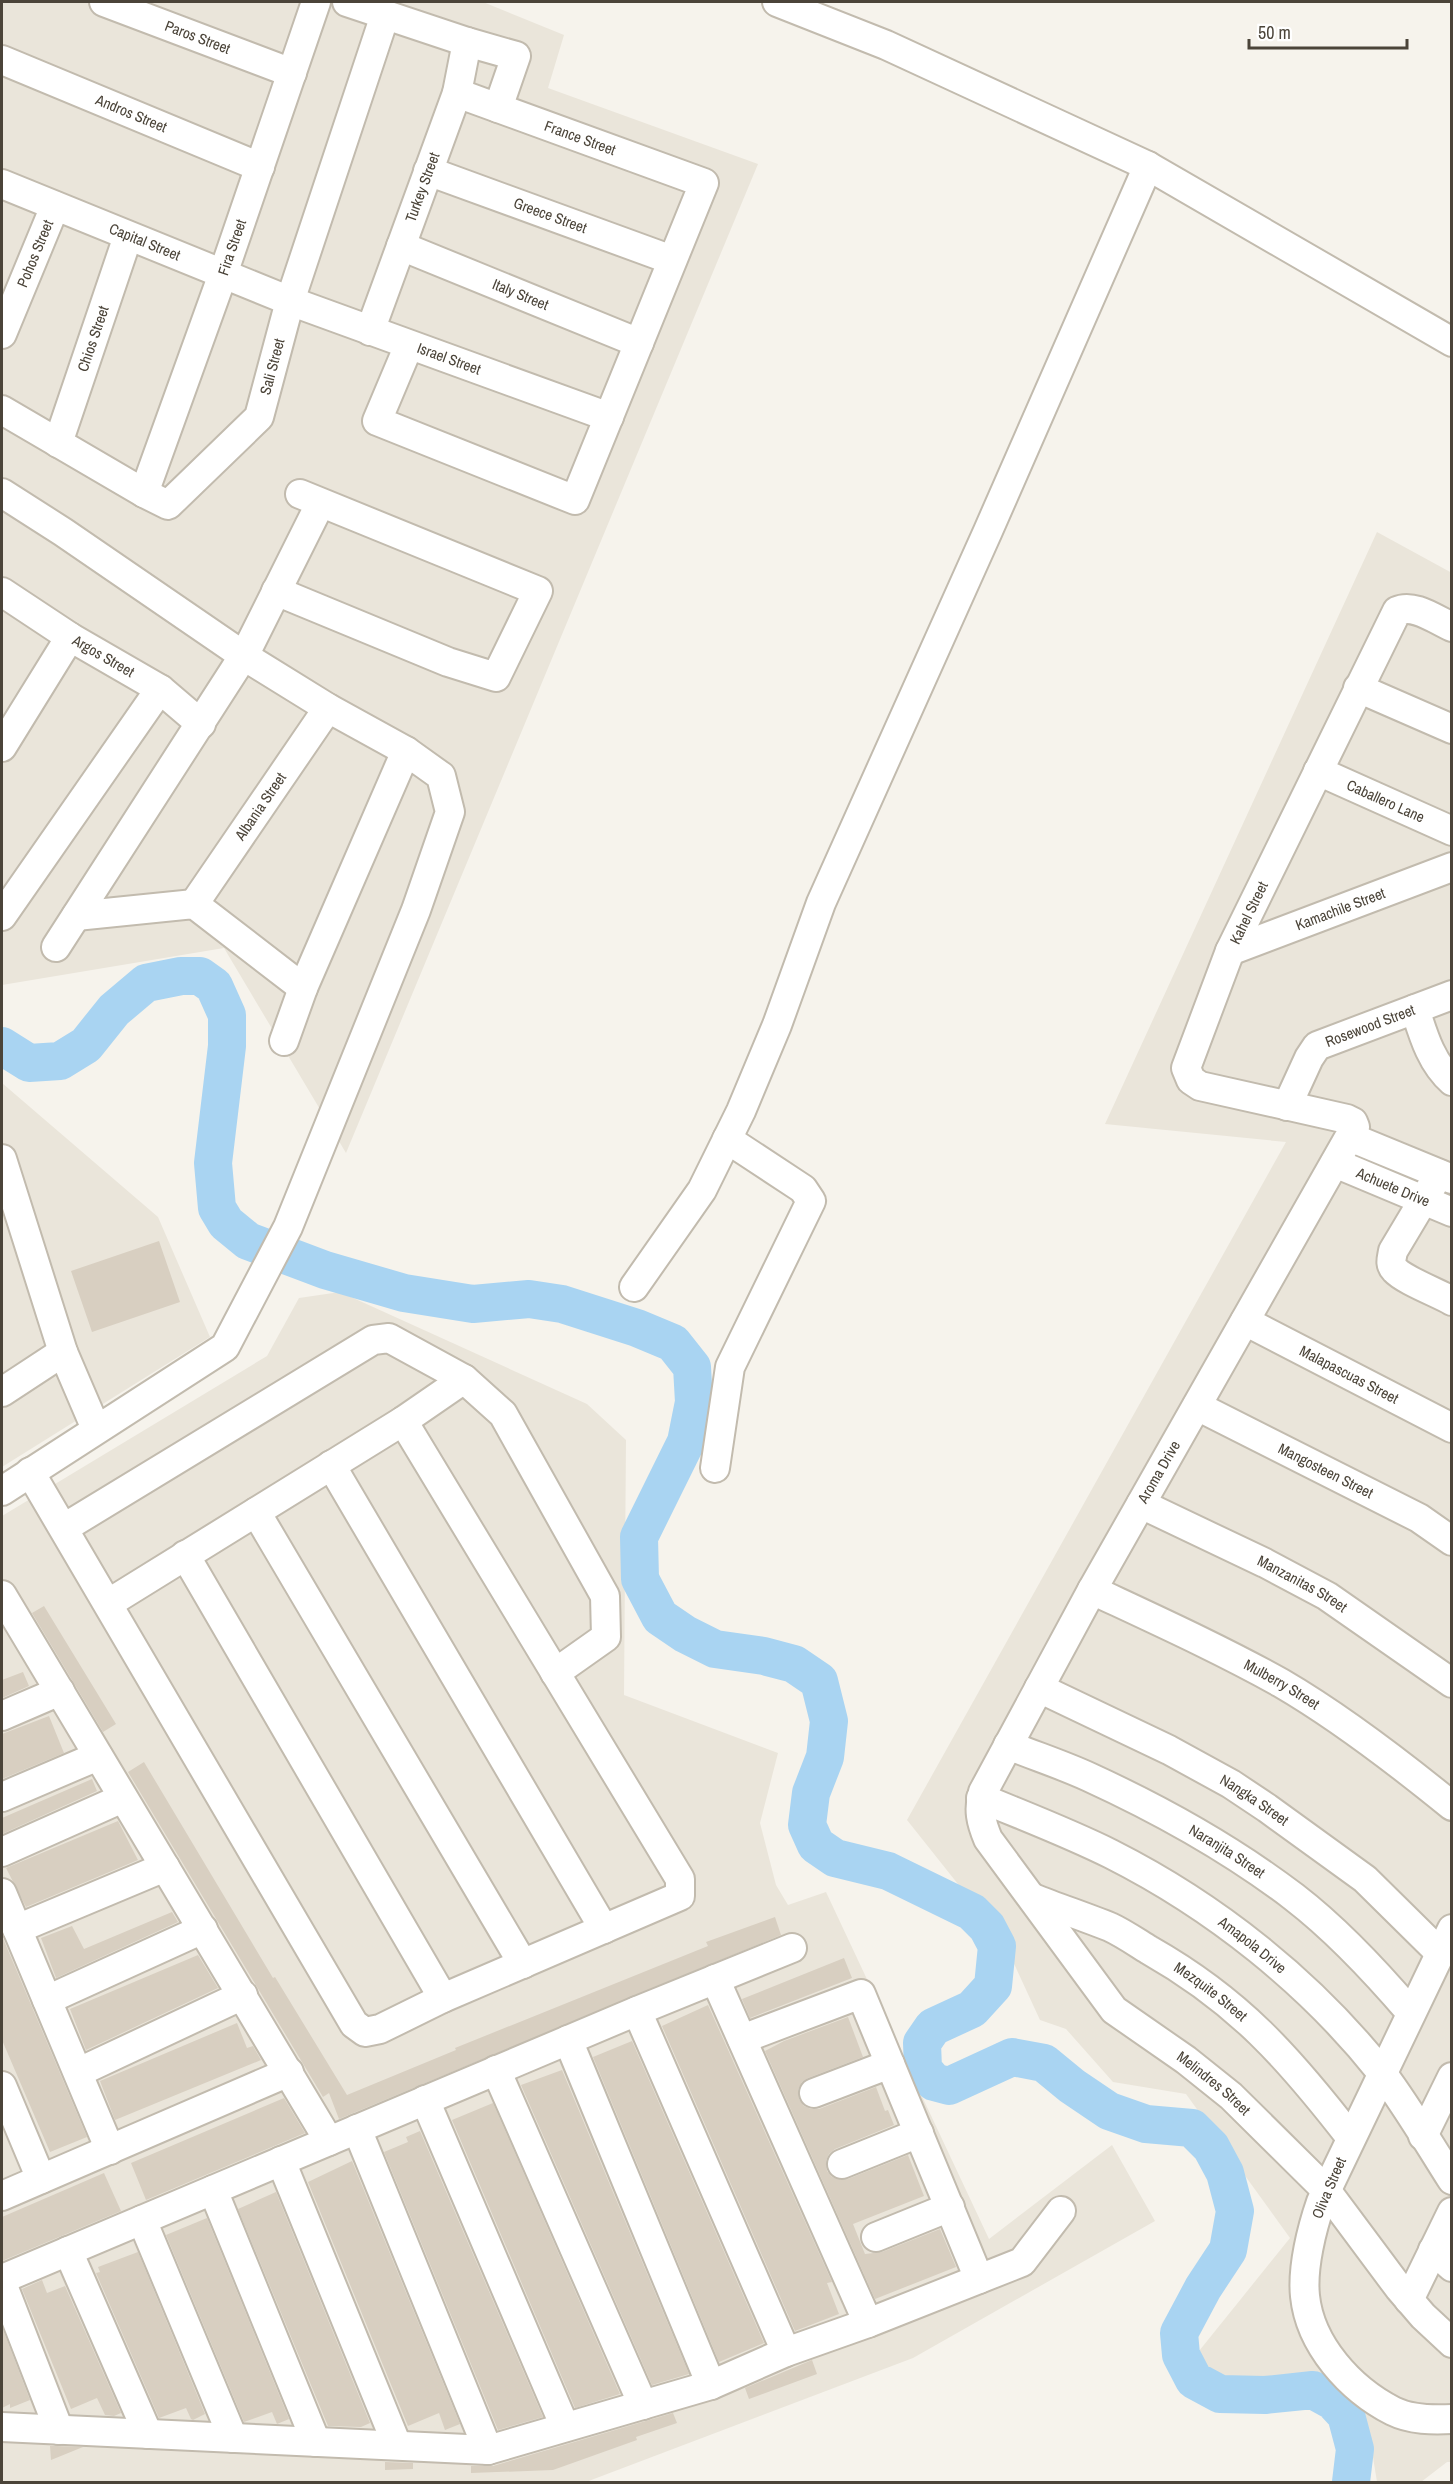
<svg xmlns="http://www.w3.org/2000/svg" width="1453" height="2484" viewBox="0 0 1453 2484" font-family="'Archivo Narrow',sans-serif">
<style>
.residential{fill:#eae5da}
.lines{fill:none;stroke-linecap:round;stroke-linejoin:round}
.river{stroke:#a9d4f2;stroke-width:38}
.building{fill:#d8cfc1}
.minor-casing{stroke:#c2bbae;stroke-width:32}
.minor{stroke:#fff;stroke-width:28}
.labels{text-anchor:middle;stroke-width:4.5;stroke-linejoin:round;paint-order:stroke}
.street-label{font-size:15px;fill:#4b4439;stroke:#fff}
</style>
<rect width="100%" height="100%" fill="#f6f3ec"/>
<path class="residential" d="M2 2H483L564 35 548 88 758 164 346 1153 224 948 2 985Z
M1377 532 1452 573 1451 2462H1447L1421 2482H1377L1368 2426 1319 2380 1266 2389 1220 2386 1195 2356 1290 2238 1186 2094 1113 2082 1066 2029 1040 2020 1004 1942 907 1820 1286 1142 1105 1124Z
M2 1083 158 1217 210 1337 2 1467Z
M340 1292 587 1404 626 1440 624 1695 778 1753 760 1823 776 1885 788 1905 826 1892 989 2239 1112 2145 1155 2221 913 2358 586 2482H2V1516L267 1356 299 1298Z"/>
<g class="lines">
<path class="river" d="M2 1046 29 1063 60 1061 86 1045 114 1010 146 983 181 976H200L214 986 227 1015V1046L213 1163 217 1208 226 1223 248 1241 325 1270 404 1293 473 1304 529 1299 562 1304 637 1328 673 1343 692 1367 694 1402 686 1442 639 1537 640 1579 660 1617 685 1634 715 1649 764 1656 794 1664 819 1681 829 1721 825 1757 811 1793 807 1825 816 1845 835 1858 888 1871 972 1912 987 1927 997 1946 993 1986 972 2009 933 2027 922 2043 923 2069 934 2082 949 2086 1012 2057 1044 2063 1072 2086 1109 2111 1146 2124 1192 2128 1211 2147 1225 2173 1235 2211 1228 2250 1203 2288 1179 2333 1181 2355 1194 2380 1220 2394 1265 2395 1313 2390 1333 2401 1346 2415 1355 2449 1351 2482"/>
</g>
<path class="building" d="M159 1241 180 1302 92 1332 71 1271Z
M44 1606 116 1724 103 1732 32 1613Z
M23 1672 29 1686 2 1698V1680Z
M49 1716 64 1753 2 1779V1734Z
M144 1762 273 1978 275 1977 347 2095 456 2050 455 2048 708 1946 706 1942 775 1917 781 1935 339 2119 329 2093 323 2097 128 1772Z
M92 1779 97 1791 2 1834V1818Z
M118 1821 138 1860 26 1907 6 1868Z
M172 1912 178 1922 56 1978 41 1938 72 1926 84 1949Z
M2 1936 87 2137 50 2152 2 2040Z
M198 1955 218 1988 86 2050 70 2009Z
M844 1958 852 1978 750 2018 742 1999Z
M708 2005 832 2282 827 2283 839 2314 795 2331 662 2026Z
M848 2017 863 2057 808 2078 802 2082 798 2090 799 2099 804 2106 811 2109H819L876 2087 885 2111 888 2110 894 2125 835 2149 829 2154 826 2161 827 2171 832 2177 840 2180 848 2179 908 2155 924 2196 853 2224 865 2254 882 2252 940 2229 956 2267 875 2299 765 2051 784 2041Z
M237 2023 247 2048 253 2046 261 2060 115 2120 100 2081Z
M632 2041 764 2343 719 2362 593 2057Z
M562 2070 689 2374 652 2385 521 2085Z
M284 2098 305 2133 146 2200 131 2163Z
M493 2103 620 2394 575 2408 452 2120Z
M420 2131 543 2417 498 2430 384 2152 408 2142 406 2137Z
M352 2161 460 2424 445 2430 439 2413 408 2426 308 2182Z
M104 2173 121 2211 2 2261V2217Z
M276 2192 370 2423 361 2427 328 2426 238 2209Z
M207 2218 289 2419 277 2424 272 2412 244 2422 166 2235Z
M138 2252 205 2414 193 2420 191 2419 186 2408 159 2418 96 2273 100 2272 98 2267Z
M42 2280 47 2293 65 2286 121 2413 114 2416 105 2415 97 2398 71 2409 22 2289Z
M2 2327 30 2400 10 2408V2404L2 2408Z
M812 2360 817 2374 749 2399 745 2388Z
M673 2413 677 2423 636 2437 637 2440 553 2470 471 2473V2466H493Z
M50 2446H57L83 2447 51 2460Z
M385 2462 413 2463V2469L385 2470Z"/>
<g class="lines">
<g class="minor-casing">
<g id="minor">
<path id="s1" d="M104 2 292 73"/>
<path d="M347 2 467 42 516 56 498 108"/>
<path d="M777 2 886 45 1148 166 1452 342"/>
<path id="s2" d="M2 60 260 167"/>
<path id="s3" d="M428 171 672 260"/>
<path id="s4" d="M2 184 290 301 609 417"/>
<path id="s5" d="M401 246 639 343"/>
<path id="s6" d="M370 331 457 93 467 42"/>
<path id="s7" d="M2 334 55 206"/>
<path d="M409 345 377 421 575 500 704 183 457 93"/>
<path id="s8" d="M2 410 144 493 168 505 259 417 290 301 385 15"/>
<path id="s9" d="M58 443 128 236"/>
<path d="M2 493 63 532 244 656 328 708 406 751 441 776 450 812 416 910 288 1227 225 1347 2 1491"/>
<path id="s10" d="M144 493 223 274 316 2"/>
<path d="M276 591 448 662 496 677 538 591 300 494"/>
<path id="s11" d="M2 592 70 637 160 689 201 724"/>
<path id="s12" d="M1452 627C1436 620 1414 603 1397 611L1230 951 1186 1068 1191 1080 1200 1086 1347 1119 1353 1122 1355 1127 1092 1590 983 1792C978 1810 981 1822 988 1839L1114 2010 1186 2060 1231 2096 1326 2190 1399 2288 1423 2316 1452 2343"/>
<path d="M1358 688 1452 729"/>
<path d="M2 747 70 637"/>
<path id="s13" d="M1318 771 1452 831"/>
<path id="s14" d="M194 904 328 708"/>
<path d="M2 916 160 689"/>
<path d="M76 916 194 904 303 988"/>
<path d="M56 947 246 652 320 504"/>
<path id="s15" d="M1230 951 1452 867"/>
<path d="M1415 1009C1423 1034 1431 1063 1452 1081"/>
<path d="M284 1041 303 988 406 751"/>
<path id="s16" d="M1287 1106 1309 1058 1317 1046 1452 995"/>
<path d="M1350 1137 1452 1179"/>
<path d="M2 1159 63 1352 96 1429"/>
<path id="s17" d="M1335 1163 1452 1212"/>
<path d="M1439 1174 1393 1251C1392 1258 1389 1264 1395 1270 1404 1280 1438 1293 1452 1301"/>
<path d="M634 1287 702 1190 741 1111 777 1025 821 903 988 531 1148 166"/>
<path id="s18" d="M1245 1321 1452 1428"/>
<path d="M2 1392 63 1352"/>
<path id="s19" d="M1197 1406 1419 1518 1452 1541"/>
<path d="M331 1465 604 1929"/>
<path d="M715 1468 730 1367 811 1201 803 1189 727 1139"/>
<path d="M30 1472 354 2024 365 2032 380 2029 443 1998 680 1896V1879L403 1421"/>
<path id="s20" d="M1141 1504 1265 1563 1327 1596 1452 1683"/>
<path d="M256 1512 523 1964"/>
<path d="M64 1528 373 1340 389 1338 464 1379 503 1414 605 1596 606 1637 555 1673"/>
<path d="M185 1555 443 1998"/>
<path id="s21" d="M1092 1590C1156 1620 1220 1649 1281 1683 1341 1718 1398 1762 1452 1806"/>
<path d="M2 1595 329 2141"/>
<path d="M109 1603 403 1421 464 1379"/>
<path id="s22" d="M1039 1688 1169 1750 1231 1784 1267 1808 1365 1879 1440 1953"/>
<path d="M2 1716 60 1691"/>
<path id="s23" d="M1008 1745C1035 1756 1063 1765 1089 1777 1161 1810 1231 1849 1294 1897 1337 1930 1376 1972 1411 2013"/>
<path d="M2 1797 98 1756"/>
<path id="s24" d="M981 1798C1024 1816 1069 1833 1111 1854 1214 1906 1310 1982 1382 2073 1407 2106 1429 2144 1452 2180"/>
<path d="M2 1852 123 1798"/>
<path d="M2 1893 110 2150"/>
<path id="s25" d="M1033 1898C1058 1908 1085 1917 1110 1927 1123 1933 1136 1942 1149 1950 1239 2001 1289 2058 1351 2138"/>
<path d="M17 1929 165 1867"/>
<path d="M1452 1929 1321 2202C1312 2228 1302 2267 1305 2296 1310 2345 1350 2389 1393 2411 1411 2420 1433 2420 1452 2419"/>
<path d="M715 1979 868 2323"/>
<path d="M47 2000 203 1929"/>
<path d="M637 2011 786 2352"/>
<path d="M742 2039 861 1994 979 2279"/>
<path d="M568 2040 711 2385"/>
<path d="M496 2070 643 2405"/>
<path d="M79 2072 243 1995"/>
<path d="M2 2086 41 2179"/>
<path d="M814 2093 890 2064"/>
<path d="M425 2100 565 2427"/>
<path d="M357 2129 488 2450"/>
<path d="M1423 2136 1452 2077"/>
<path d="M281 2161 397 2445"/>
<path d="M842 2164 919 2133"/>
<path d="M213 2190 316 2442"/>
<path d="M2 2196 289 2072"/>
<path d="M142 2220 233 2438"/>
<path d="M876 2237 950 2207"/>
<path d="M1433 2250 1452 2267"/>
<path d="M68 2251 148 2434"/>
<path d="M2 2279 637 2011 792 1948"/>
<path d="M2 2283 59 2430"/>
<path d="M1409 2300 1452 2212"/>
<path d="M2 2427 488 2450 711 2385 786 2352 868 2323 1022 2262 1061 2211"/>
</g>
</g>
<use href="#minor" class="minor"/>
</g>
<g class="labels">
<g class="street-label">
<text dy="5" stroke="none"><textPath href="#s1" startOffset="100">Paros Street</textPath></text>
<text dy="5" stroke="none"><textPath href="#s2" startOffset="140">Andros Street</textPath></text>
<text transform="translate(580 138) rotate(20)" y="5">France Street</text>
<text dy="5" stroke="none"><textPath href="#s6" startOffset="153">Turkey Street</textPath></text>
<text dy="5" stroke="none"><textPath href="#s3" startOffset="130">Greece Street</textPath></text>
<text dy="5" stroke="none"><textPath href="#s4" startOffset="154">Capital Street</textPath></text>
<text dy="5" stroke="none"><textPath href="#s10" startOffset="261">Fira Street</textPath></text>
<text dy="5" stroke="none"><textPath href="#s7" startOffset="87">Pohos Street</textPath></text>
<text dy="5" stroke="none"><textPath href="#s5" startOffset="129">Italy Street</textPath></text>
<text dy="5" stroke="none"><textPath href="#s9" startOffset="110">Chios Street</textPath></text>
<text dy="5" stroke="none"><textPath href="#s4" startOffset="480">Israel Street</textPath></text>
<text dy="5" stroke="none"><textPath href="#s8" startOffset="370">Sali Street</textPath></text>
<text dy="5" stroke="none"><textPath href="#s11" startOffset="120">Argos Street</textPath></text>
<text dy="5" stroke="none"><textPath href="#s13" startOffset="74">Caballero Lane</textPath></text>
<text dy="5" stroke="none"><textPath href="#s14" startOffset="118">Albania Street</textPath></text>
<text dy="5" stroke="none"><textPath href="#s15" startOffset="118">Kamachile Street</textPath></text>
<text transform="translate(1249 913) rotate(-64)" y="5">Kahel Street</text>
<text dy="5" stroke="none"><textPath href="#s16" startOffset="124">Rosewood Street</textPath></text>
<text dy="5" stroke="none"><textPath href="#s17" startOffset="63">Achuete Drive</textPath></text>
<text dy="5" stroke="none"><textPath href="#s18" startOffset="117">Malapascuas Street</textPath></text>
<text dy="5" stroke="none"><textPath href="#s19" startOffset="144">Mangosteen Street</textPath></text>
<text transform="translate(1159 1472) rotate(-60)" y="5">Aroma Drive</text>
<text dy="5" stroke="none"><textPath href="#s20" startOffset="180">Manzanitas Street</textPath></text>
<text dy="5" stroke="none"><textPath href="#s21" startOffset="212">Mulberry Street</textPath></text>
<text dy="5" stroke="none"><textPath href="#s22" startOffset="243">Nangka Street</textPath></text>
<text dy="5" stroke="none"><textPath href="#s23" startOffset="244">Naranjita Street</textPath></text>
<text dy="5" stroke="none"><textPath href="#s24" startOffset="310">Amapola Drive</textPath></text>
<text dy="5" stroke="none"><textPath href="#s25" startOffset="202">Mezquite Street</textPath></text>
<text dy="5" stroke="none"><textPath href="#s12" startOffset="1896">Melindres Street</textPath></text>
<text transform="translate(1329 2188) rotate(-67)" y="5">Oliva Street</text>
</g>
</g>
<rect width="1453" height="2484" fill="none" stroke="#4b4439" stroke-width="6"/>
<path d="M1249 39v9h158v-9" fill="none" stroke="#4b4439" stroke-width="3"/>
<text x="1258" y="39" font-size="18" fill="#4b4439" stroke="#ffffff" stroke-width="4.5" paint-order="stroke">50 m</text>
</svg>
